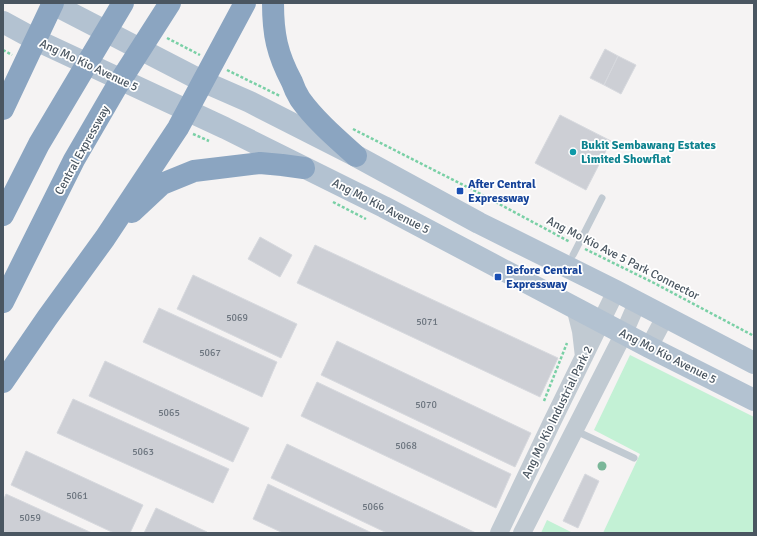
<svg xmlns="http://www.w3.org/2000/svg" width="757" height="536" viewBox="0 0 757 536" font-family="Signika,sans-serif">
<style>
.green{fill:#c3f1d5}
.building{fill:#cdcfd5;stroke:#d7d9de}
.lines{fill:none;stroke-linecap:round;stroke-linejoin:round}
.path{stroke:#7ad0a6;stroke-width:2.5;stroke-dasharray:3 2;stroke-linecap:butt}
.service{stroke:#c1cad2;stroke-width:7}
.tertiary{stroke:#c1cad2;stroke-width:18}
.primary{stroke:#b3c2d1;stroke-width:22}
.motorway{stroke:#8ba5c1;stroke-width:22}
.tree{fill:#7bb799}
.culture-dot{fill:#0f9aa8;stroke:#fff;stroke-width:1.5}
.transit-dot{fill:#1a4fb4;stroke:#fff;stroke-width:1.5}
.labels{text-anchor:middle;stroke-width:3.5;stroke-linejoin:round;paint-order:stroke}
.number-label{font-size:10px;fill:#6b747e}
.street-label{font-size:12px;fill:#4a5661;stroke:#fff}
.culture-label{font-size:12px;font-weight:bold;fill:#0d838f;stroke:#fff;text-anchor:start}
.transit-label{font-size:12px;font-weight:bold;fill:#164399;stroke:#fff;text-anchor:start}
</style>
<rect width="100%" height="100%" fill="#f5f3f3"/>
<path class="green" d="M630 355 754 417V533H603L640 454 594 430Z
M547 520 573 533H541Z"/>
<path class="building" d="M605 49 618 56 604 85 590 78Z
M618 56 636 65 621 94 604 85Z
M560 115 611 141 586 190 535 163Z
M260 237 292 255 280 277 248 259Z
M315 245 558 358 540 397 297 283Z
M193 275 297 324 281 358 177 309Z
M159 308 277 362 262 397 143 342Z
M337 341 531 433 515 467 321 375Z
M105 361 249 428 233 462 89 396Z
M317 382 511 474 496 508 301 416Z
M73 399 229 469 213 503 57 433Z
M287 444 476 533H387L271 478Z
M26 451 143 505 130 533H114L11 485Z
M585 474 599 481 578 528 563 521Z
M268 484 372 533H283L253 519Z
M6 494 92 533H3V501Z
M156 508 207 532V533H144Z"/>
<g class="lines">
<path class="path" d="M167 38 200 55
M3 50 12 55
M227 70 280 96
M353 129 475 191 570 242
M193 134 209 141
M333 202 366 219
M585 249 654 283 754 336
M544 401 567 343"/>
<path class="service" d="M573 255 602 198
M574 430 634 458"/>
<path class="tertiary" d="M575 307 581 331 584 357
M649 347 665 317
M499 533 551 424 616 291
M522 533 624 333 637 303"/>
<path class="primary" d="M51 3 202 81 250 102 356 156 479 223 616 291 754 363
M3 22 36 40 225 128 384 207 649 347 754 400"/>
<path class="motorway" d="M273 3C273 34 277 54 292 82 294 88 297 94 300 99 315 120 336 138 356 156
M3 109 53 3
M132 212 162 184 194 171 260 163 282 165 304 168
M3 215 39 144 123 3
M3 302 74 160 117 86 170 3
M3 382 47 318 105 238 178 128 245 3"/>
</g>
<circle class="tree" cx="602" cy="466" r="4.5"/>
<circle class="culture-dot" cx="573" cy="152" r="4"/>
<g class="transit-dot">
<rect x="456" y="187" width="8" height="8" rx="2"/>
<rect x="494" y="273" width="8" height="8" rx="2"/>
</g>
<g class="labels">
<g class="number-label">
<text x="237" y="321">5069</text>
<text x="427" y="325">5071</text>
<text x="210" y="356">5067</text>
<text x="426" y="408">5070</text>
<text x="169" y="416">5065</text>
<text x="406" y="449">5068</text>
<text x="143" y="455">5063</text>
<text x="77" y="499">5061</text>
<text x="373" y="510">5066</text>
<text x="30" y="521">5059</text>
</g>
<g class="street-label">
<text transform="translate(89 65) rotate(25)" y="4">Ang Mo Kio Avenue 5</text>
<text transform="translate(82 150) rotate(-61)" y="4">Central Expressway</text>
<text transform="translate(381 206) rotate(27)" y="4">Ang Mo Kio Avenue 5</text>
<text transform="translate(623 258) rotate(27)" y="4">Ang Mo Kio Ave 5 Park Connector</text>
<text transform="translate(668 356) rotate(27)" y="4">Ang Mo Kio Avenue 5</text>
<text transform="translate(557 412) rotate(-64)" y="4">Ang Mo Kio Industrial Park 2</text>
</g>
<g class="culture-label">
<text x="581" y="149">Bukit Sembawang Estates<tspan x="581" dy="14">Limited Showflat</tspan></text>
</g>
<g class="transit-label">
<text x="468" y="188">After Central<tspan x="468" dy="14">Expressway</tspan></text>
<text x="506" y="274">Before Central<tspan x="506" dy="14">Expressway</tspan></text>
</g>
</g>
<rect width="757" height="536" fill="none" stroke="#4a5661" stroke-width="8"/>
</svg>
